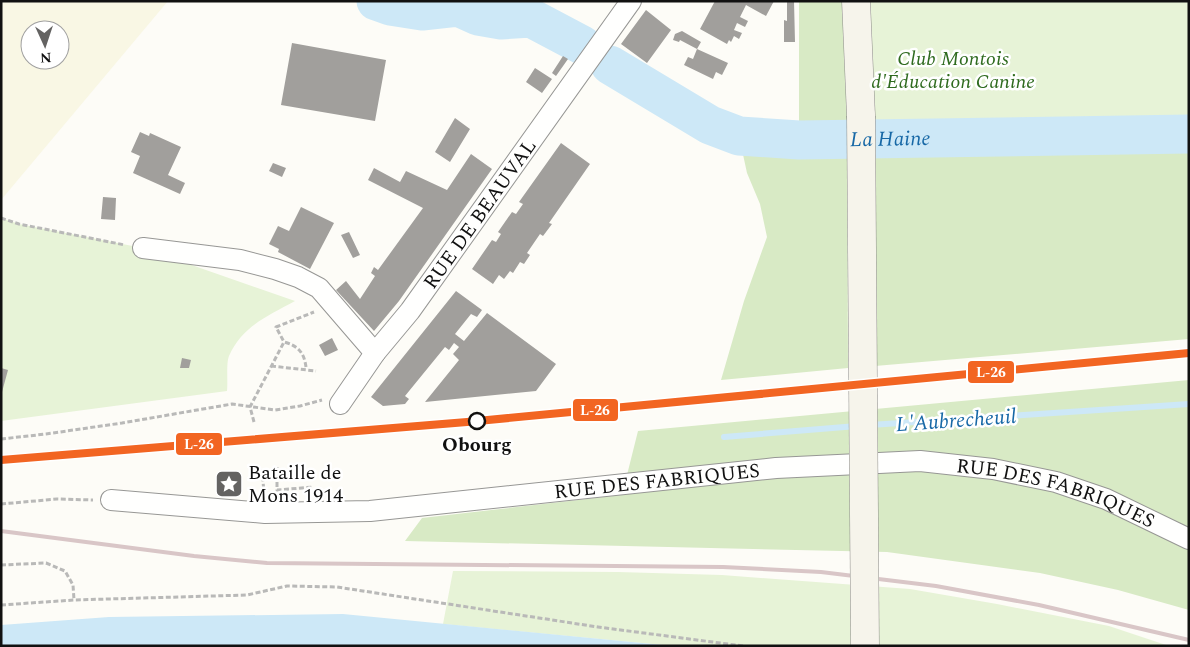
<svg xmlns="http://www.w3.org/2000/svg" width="1190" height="647" viewBox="0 0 1190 647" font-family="Spectral,serif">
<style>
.farmland{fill:#f9f7e4;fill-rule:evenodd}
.green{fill:#e7f3d7}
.forest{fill:#d8eac5}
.water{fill:#cde8f7}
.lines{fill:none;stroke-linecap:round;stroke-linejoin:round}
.stream{stroke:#cde8f7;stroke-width:6}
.river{stroke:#cde8f7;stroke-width:39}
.building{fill:#a19f9c}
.street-casing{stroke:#979795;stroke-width:22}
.secondary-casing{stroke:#8e8d8b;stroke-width:29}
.path{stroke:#b9b9b8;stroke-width:3;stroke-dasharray:5 2.5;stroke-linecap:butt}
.street{stroke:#fffffe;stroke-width:20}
.secondary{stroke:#f6f4eb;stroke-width:28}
.rail{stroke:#d9c6c7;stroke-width:4}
.secondary-bridge-casing{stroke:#8e8d8b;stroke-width:29;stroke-linecap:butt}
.secondary-bridge{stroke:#f6f4eb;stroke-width:28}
.rail-1-casing{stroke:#fff;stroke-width:11}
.rail-1{stroke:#f26522;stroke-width:8}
.stop-dot{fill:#fff;stroke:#111;stroke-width:2.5}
.labels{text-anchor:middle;stroke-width:5;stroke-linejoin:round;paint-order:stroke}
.park-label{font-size:20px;font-style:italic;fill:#2f6b1f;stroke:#fff}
.street-label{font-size:20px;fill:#111;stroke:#fff}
.stop-label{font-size:20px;font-weight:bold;fill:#111;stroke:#fff}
.poi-label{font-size:20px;fill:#111;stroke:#fff;text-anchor:start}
.water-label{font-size:21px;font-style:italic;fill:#1768a6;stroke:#fff}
.line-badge{stroke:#fff;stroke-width:2}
.badge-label{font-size:14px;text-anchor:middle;font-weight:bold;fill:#fff}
</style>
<rect width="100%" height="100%" fill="#fdfcf7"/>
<path class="farmland" d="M1 1H168L1 200ZM30 30H60V60H30Z"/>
<path class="green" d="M860 1H1189V134L873 140Z
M1 218 19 224 143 248 295 301C268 316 242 326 229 356 226 363 228 382 227 391L1 421Z
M453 571 618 572 722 575 910 589 997 604 1109 626 1169 646H673L443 624Z"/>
<path class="forest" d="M799 1H851L847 140 848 368 721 380 744 301 767 237 760 204 747 173 739 136 799 140Z
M1189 134V339L875 366 873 140Z
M1189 380V610L1118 590 1040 573 887 552 405 541 422 518 622 495 638 431Z"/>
<path class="water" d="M343 614 673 646H1V625L109 617Z"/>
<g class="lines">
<path class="stream" d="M870 425 1189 404
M724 437 857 426"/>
<g class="river">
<path d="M376 1 390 6 422 11 458 7 478 16 501 20 531 18 582 45"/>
<path id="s1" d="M610 65 710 125 739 136 799 140 1189 134"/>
</g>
</g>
<path class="building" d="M715 1H774L766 16 746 5 740 17 748 21 745 27 737 23 734 30 742 33 739 39 734 36 731 42 729 40 727 44 700 29Z
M787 1H794L795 42H784V20L787 21Z
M646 10 671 30 647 63 621 44Z
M682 31 701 42 697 49 680 40 679 42 673 40 675 34Z
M292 43 386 60 375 121 281 105Z
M697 49 728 63 722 75 716 72 713 79 684 65 688 57 693 59Z
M563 56 568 59 556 76 552 73Z
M535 68 552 79 542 93 526 82Z
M455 118 470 129 450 162 435 152Z
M140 132 149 136 150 133 181 147 168 175 185 183 180 194 133 173 140 156 131 152Z
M561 143 590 164 549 223 552 224 543 236 540 234 527 253 530 255 524 264 520 262 513 273 510 271 504 279 499 275 493 284 472 269 492 240 496 242 501 234 498 232 512 212 516 214 523 204 519 202Z
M471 154 492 169 399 301 374 331 336 290 346 281 360 299 375 276 371 273 374 267 378 270 423 208 368 180 374 168 400 182 406 171 447 190Z
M273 163 286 168 282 177 269 171Z
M103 197 116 198 115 220 101 219Z
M301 207 334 223 310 269 278 252 279 249 269 244 278 226 289 231Z
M349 232 360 255 353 258 341 235Z
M456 291 482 310 477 317 471 314 455 334 464 341 487 313 556 364 536 391 425 402 459 360 453 354 459 347 454 343 449 350 445 347 405 396 409 399 405 404 383 406 371 397Z
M332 338 338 350 325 356 319 345Z
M182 358 191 360 189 368H180Z
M1 368 8 370 2 392H1Z"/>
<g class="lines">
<g class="street-casing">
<g id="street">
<path d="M143 248 240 260 275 269 298 277 319 288 375 353"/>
<path id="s2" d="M340 404 375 353 410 311 631 1"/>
<path id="s3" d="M111 500 265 513 370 511 776 468 920 461 993 469 1056 482 1106 499 1189 539"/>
</g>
</g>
<g class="secondary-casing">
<path id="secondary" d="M856 1 861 116"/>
</g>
<path class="path" d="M1 218 19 224 125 245
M271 366 316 371
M306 367C304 352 298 346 284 342L276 327 314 312
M254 422 250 407 284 342
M1 439 46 434 122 423 232 404 275 410 300 406 322 400
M277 467V490L313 487
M262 469 264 493
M1 504 57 499 93 500
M1 565 46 563 65 571 73 585 74 600
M1 605 74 600 247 595 287 586 337 587 598 627 743 646"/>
<use href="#street" class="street"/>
<use href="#secondary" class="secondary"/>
<path class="rail" d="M1 531 194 556 267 563 723 567 821 572 936 586 1039 605 1189 640"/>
<g class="secondary-bridge-casing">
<path id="secondary-bridge" d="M861 116 865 646"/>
</g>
<use href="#secondary-bridge" class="secondary-bridge"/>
<g class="rail-1-casing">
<path id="rail-1" d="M1 460 467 422 1189 353"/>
</g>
<use href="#rail-1" class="rail-1"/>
</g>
<defs>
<g id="sight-square" transform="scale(1.4375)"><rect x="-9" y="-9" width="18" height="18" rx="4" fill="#646362" stroke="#fff"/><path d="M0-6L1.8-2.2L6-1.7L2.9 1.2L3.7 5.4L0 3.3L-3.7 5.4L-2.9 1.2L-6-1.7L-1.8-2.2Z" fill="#fff"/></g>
</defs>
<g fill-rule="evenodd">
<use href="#sight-square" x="229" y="484"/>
</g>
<circle class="stop-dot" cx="477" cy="421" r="8"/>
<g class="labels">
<g class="park-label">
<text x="953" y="65">Club Montois<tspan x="953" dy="23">d'Éducation Canine</tspan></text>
</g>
<g class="street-label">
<text dy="7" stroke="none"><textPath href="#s2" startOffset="236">RUE DE BEAUVAL</textPath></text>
<text dy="7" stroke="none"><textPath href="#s3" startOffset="548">RUE DES FABRIQUES</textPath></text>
<text dy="7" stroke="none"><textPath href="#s3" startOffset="952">RUE DES FABRIQUES</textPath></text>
</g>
<g class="stop-label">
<text x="477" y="451">Obourg</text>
</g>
<g class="poi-label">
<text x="248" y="479">Bataille de<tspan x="248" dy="23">Mons 1914</tspan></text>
</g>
<g class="water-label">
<text dy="7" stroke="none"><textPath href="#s1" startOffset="299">La Haine</textPath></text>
<text transform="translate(956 420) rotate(-4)" y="7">L'Aubrecheuil</text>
</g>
</g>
<g class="line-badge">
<rect x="967" y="360" width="48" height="24" rx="5" fill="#f26522"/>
<rect x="572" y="398" width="47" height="24" rx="5" fill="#f26522"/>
<rect x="175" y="432" width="48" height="24" rx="5" fill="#f26522"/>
</g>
<g class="badge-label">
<text x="991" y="377">L-26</text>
<text x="595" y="415">L-26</text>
<text x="199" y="449">L-26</text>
</g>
<rect width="1190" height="647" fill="none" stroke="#111111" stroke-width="5"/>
<g transform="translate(45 45) rotate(177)"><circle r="24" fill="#ffffff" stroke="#a0a0a0"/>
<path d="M0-4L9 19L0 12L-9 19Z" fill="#646362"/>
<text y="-8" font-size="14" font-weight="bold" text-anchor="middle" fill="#111111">N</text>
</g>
</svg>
